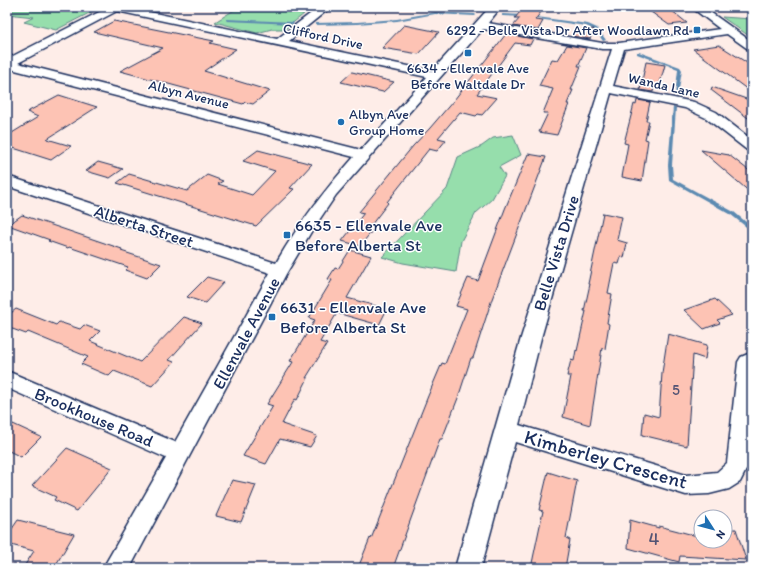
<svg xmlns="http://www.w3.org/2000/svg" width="759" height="575" viewBox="0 0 759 575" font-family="Itim,sans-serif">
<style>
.green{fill:#96deac;stroke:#588685}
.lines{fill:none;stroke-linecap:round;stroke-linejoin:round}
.stream{fill:#5c8ab1;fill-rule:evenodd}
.building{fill:#fdc3b4;stroke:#1b2f5e}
.minor-casing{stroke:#1b2f5e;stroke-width:3}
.minor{fill:#fff;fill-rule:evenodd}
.poi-dot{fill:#1f6fb2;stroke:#fff;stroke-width:1.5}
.labels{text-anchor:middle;stroke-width:3;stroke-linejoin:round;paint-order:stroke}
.far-poi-label{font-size:14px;fill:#1b2f5e;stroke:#fff;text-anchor:end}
.far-street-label{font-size:14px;fill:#1b2f5e;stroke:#fff}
.number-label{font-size:15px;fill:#545474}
.poi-label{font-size:17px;fill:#1b2f5e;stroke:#fff;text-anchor:start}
.street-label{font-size:17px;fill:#1b2f5e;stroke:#fff}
.near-number-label{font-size:18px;fill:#545474}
.near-street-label{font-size:20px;fill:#1b2f5e;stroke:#fff}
</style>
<rect width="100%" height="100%" fill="#feede8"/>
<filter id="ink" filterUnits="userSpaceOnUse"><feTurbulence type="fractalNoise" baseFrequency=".025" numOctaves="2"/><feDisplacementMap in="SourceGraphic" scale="8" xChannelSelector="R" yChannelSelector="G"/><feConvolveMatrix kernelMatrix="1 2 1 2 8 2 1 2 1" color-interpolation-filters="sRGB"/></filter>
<g filter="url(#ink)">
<path class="green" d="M7 7H89L97 9 56 30 24 22 34 17 7 14Z
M239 7 273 8 304 14 285 29H272L257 33 215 22Z
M722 17 752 19V38Z
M513 135 521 155 499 167 505 176 492 199 476 213 461 241 456 272 403 263 382 257 447 189 458 157 482 146 493 138Z"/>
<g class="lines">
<path class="stream" d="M435 12 475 14 476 15 475 16 435 14 397 21 357 24 316 25 315 24 316 23 357 22 397 19Z
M502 14 523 15 524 16 523 17 503 16H502Z
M530 16 588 24 597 28 606 40 603 41 595 30 586 26 531 18 530 17Z
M226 19 293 22 294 23 293 24 227 21 226 20Z
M637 52H639L680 67 682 70 678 96 675 95 678 70V69L637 54Z
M673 107 676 108 672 165 673 179 734 212 752 227V230H750L730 214 669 180 668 165Z"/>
</g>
<path class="building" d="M524 7H540L537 11 541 12 535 20 543 21 538 30 513 26 520 18H515Z
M671 10 687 23 669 25 651 12Z
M114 21 214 41 210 43 236 49 204 71 270 91 253 104 245 102 243 104 120 71 163 48 94 32Z
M404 25 439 32 419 54 382 48Z
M594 29 590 39 572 36 575 31Z
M506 34 533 39 530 45 515 43 477 94 497 98 482 115 478 114 476 116 460 112 438 138 446 140 437 151 429 149 387 202 388 203 368 229 372 231 360 246 342 241 364 213 359 212 413 146 430 128 454 100Z
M567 45 586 48 578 66H581L571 90H573L567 104H569L557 135 539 132 548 113H543L553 89 539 86 552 59 558 60Z
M719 45 752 66V93L693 49Z
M646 62 665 65 659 87 654 86 653 92 640 90Z
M352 72 394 82 383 92 341 82Z
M712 87 752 101V121L711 90Z
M59 95 97 107 47 139 71 146 51 160 7 146V136L38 117 27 112Z
M637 100 650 102 646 121H649L645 139 648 140 642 181 622 177 628 144 624 143 634 104 636 105Z
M258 150 312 164 290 188 294 189 256 226 117 183 129 174 187 191 207 175 223 181 218 184 252 195 275 171 243 161Z
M701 150 729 155 752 173V194Z
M528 154 546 157 492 299 473 358H471L458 398 442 439H440L393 568H358L370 538 371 539 428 396 442 363 445 364 467 309 456 306 468 278 478 281 505 209Z
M98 162 123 169 110 178 86 171Z
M603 213 622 217 617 240 627 243 624 258 621 257 619 264 614 263 608 293 612 294 607 323 609 324 605 349 602 348 590 425 563 417 571 376H567L571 360 574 361 576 350 577 351 586 311H584L590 284H588Z
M22 215 122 249 121 251 161 264 147 278 125 270 128 267 69 247 68 248 48 241 50 240 8 225Z
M350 250 371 256 347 298 387 309 379 325 337 313 320 342 327 344 306 378H308L297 400 295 399 282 424 317 436 310 447 280 439 266 464 243 456 273 406 267 404 293 362 290 361 315 320 309 318 332 280 328 279 335 268 338 269Z
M207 277 224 282 205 303 187 297Z
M715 299 732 315 717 320 720 323 704 329 684 310Z
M16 309 56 325 59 322 80 329 84 325 100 331 90 341 140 362 184 317 202 323 169 360 174 362 152 386 114 371 109 376 81 364 88 357 28 332 26 334 7 327V316Z
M668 334 707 345 705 359 693 355 687 446 642 435 644 413 659 417 662 373Z
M13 424 41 437 21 457 7 450V429Z
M67 448 112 468 77 511 54 500 56 497 32 486Z
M548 472 577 481 566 538 570 540 565 568H531L543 511 539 510Z
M232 480 256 485 241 522 216 516Z
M18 520 74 534 54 568H23L34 551 7 544V536Z
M630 520 659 528V526L701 537V541H725V529H736L746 560 680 556 679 562 628 548Z"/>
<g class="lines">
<g class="minor-casing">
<path id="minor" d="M106 7H126L277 39 319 7H331L289 41 432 71 490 7H501L488 23 602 43H619L720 29 691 7H703L752 42V50L748 49 727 34 624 49 613 86 694 102 716 112 752 140V151L747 150 706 118 685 108 611 93 541 338 519 425 686 475 717 472 727 463 738 362 741 357 748 354 752 356V433L749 463 747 468 740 482 729 489 709 494 686 495 515 442 481 568H455L521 338 612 49H602L483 29 336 195 311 232 286 274 130 568H103L166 458 7 388V371L175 442 270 273 7 186V176L276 263C299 223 324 191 354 157L7 68V59L107 8ZM117 11 427 77 361 150 18 63Z"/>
</g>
<use href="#minor" class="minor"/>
</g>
</g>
<g class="poi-dot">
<rect x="693" y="26" width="8" height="8" rx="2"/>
<rect x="464" y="49" width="8" height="8" rx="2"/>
<circle cx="341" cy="122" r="4"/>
<rect x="283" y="231" width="8" height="8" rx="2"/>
<rect x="268" y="313" width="8" height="8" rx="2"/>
</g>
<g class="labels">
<g class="far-poi-label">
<text x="689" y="35">6292 - Belle Vista Dr After Woodlawn Rd</text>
<text x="468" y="73" text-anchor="middle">6634 - Ellenvale Ave<tspan x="468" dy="16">Before Waltdale Dr</tspan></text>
<text x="349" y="119" text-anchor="start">Albyn Ave<tspan x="349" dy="16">Group Home</tspan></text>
</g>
<g class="far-street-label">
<text transform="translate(323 36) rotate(12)" y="5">Clifford Drive</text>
<text transform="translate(664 85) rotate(13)" y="5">Wanda Lane</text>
<text transform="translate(189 94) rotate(14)" y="5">Albyn Avenue</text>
</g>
<g class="number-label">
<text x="676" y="395">5</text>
</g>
<g class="poi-label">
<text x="295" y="231">6635 - Ellenvale Ave<tspan x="295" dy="20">Before Alberta St</tspan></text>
<text x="280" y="313">6631 - Ellenvale Ave<tspan x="280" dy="20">Before Alberta St</tspan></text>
</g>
<g class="street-label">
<text transform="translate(144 226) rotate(18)" y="6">Alberta Street</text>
<text transform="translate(556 253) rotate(-73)" y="6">Belle Vista Drive</text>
<text transform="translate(246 333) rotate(-62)" y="6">Ellenvale Avenue</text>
<text transform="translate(94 417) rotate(23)" y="6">Brookhouse Road</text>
</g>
<g class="near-number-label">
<text x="654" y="545">4</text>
</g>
<g class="near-street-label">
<text transform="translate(606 459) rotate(16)" y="7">Kimberley Crescent</text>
</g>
</g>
<rect width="759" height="575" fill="none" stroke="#fff" stroke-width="24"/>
<rect x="12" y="12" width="735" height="551" fill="none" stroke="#1b2f5e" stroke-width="1.5" filter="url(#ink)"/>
<g transform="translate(713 529) rotate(126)"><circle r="19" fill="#ffffff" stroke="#a4acbf"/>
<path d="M0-3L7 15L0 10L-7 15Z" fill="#1f6fb2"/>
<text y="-6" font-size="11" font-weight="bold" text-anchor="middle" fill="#1b2f5e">N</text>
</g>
</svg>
